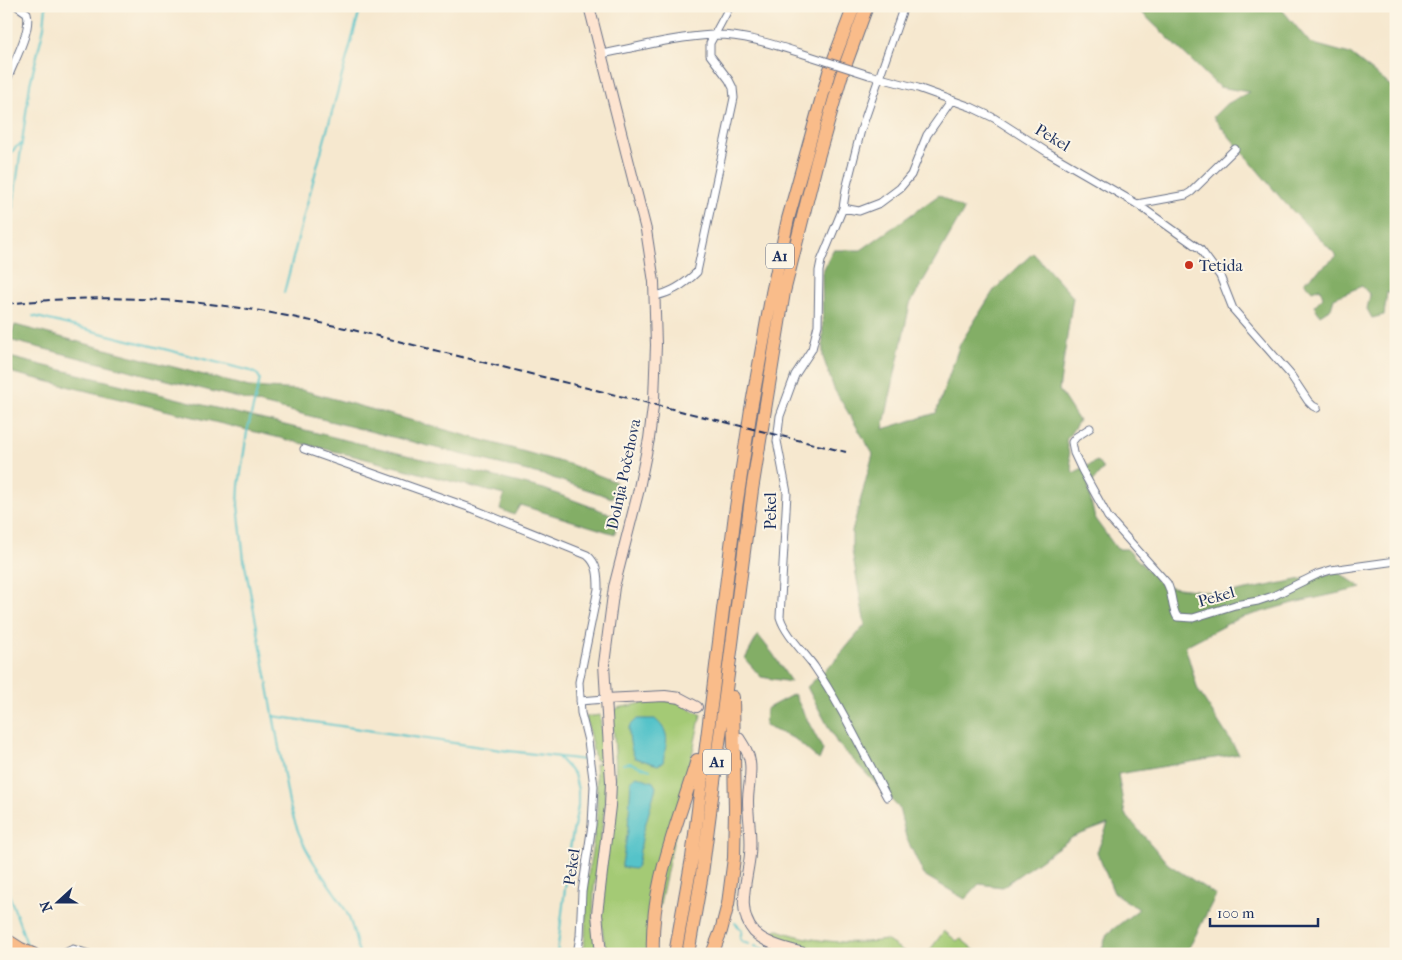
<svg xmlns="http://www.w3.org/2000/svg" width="1402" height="960" viewBox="0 0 1402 960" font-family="'IM FELL French Canon',serif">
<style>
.green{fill:#a4ca75;stroke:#607c6a}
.forest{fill:#83ae66;stroke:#4f6e62}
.water{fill:#55c3c9;stroke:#387994}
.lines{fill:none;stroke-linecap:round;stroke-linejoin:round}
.stream{stroke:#55c3c9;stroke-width:2}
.street-casing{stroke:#687086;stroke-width:9}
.secondary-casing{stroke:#687086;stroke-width:12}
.primary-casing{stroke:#687086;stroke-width:13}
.highway-casing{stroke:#687086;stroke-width:14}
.street{stroke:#fff;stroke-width:7}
.secondary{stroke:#fde4d0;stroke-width:10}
.primary{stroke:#f9bc8a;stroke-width:11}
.highway{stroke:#f9bc8a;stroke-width:12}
.rail{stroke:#1b2f5e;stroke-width:2;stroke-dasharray:8 4;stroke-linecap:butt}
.street-bridge-casing{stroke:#687086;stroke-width:9;stroke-linecap:butt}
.street-bridge{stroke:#fff;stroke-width:7}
.poi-dot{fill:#c8321e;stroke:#fcf5e5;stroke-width:2}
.labels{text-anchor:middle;stroke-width:4;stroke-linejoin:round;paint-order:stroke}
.shield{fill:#fcf5e5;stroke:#5e6a86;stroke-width:1}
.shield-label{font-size:15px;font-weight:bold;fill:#1b2f5e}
.street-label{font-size:16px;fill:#1b2f5e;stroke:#fcf5e5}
.poi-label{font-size:16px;fill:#1b2f5e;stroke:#fcf5e5;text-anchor:start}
</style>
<rect width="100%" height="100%" fill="#fcf5e5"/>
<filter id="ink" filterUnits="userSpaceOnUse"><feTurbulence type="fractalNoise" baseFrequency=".02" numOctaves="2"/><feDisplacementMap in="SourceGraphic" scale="10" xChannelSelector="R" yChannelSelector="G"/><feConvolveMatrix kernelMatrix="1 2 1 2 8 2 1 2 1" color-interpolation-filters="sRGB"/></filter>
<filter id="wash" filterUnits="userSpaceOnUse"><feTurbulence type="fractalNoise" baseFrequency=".0096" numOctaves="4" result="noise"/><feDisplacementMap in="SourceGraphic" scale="20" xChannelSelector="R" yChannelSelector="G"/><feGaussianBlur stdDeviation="1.12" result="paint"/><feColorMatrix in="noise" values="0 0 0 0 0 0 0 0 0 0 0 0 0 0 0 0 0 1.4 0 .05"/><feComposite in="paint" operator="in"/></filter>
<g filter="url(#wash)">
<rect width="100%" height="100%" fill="#f6e8cf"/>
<path class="green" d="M658 700 676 702 701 714 649 954H607C592 902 612 841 615 789 617 763 614 737 612 712L618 708Z
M600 715 605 765V805L594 889 593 924 597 954H582L585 938 587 883 597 817V791L595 764 599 763 598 760H595L586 717Z
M776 929C807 942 853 945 886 940L908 954H827L771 939 770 936Z
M944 931 957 941 960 938 979 954H927Z"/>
<path class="forest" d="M1135 6H1279L1310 43 1350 54 1396 90V298L1387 292 1384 315 1372 318 1367 309 1370 295 1362 286 1334 298 1331 308 1320 315 1314 306 1323 297 1320 288 1312 291 1304 282 1337 256 1284 202 1213 117 1225 105 1249 92 1219 87Z
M939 195 964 210 910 304 883 429 936 413 960 344 994 290 1033 253 1073 297 1059 390 1079 421 1066 440 1073 473 1097 461 1103 469 1088 488 1095 519 1117 549H1127L1163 586 1226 594 1338 572 1362 588 1293 603 1237 619 1185 646 1198 690 1239 754 1118 774 1125 814 1168 864 1216 895 1186 954H1100L1107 934 1139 909 1114 893 1097 852 1108 824 1073 837 1002 887 979 884 965 899 924 875 906 837 899 808 837 743 807 687 833 663 865 625 852 551V531L873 454 834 389 823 357 822 273 833 250H861Z
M15 325 249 387 302 390 572 465 616 482 612 498 547 476 9 340Z
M9 357 544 489 616 516 615 534 520 505 514 515 500 509 504 495 358 457 13 373Z
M758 635 773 654 791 682 761 677 745 659Z
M794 694 823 750 819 760 795 739 765 726 766 709Z"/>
<path class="water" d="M637 719H655C672 734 666 742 663 762L658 765 635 758C630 748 629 738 629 727Z
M637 776 653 782 656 787 643 833 637 867 634 869 622 867V864L628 830 631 780Z"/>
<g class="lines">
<path class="stream" d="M6 159 15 148 22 143
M6 258 30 84 44 27 46 6
M284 293 305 211 361 6
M33 316 251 371 258 375 260 379 247 432 239 486 238 505 244 560 262 653 289 803C295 824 301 842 313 861 322 876 334 890 343 906 352 920 355 938 359 954
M273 716 501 750 585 760
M623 764 630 763 650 770
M6 886 28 947
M735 923 742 930 740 939 743 942 749 944
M755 946 776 954
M557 954 570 848 578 806V790L574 774 558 757"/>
</g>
</g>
<g filter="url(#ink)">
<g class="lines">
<g class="street-casing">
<path id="street" d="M602 54C639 47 675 37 712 35 745 34 778 46 810 56
M869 75 918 88 971 107 994 118 1047 152 1137 204 1200 249 1220 276 1233 309 1290 374 1308 401 1313 406 1317 408
M6 83C12 64 32 32 27 13L17 6
M1137 204 1186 195 1191 192 1235 149
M843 208 859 211 880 203 900 188 911 175 927 135 951 101
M655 296C671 293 685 284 697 272L734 98 733 88 729 80 710 55V43L730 6
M1090 428 1076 437 1072 442 1074 453 1082 470 1108 517 1167 583C1173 594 1171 607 1177 617L1193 618 1235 605 1258 601 1273 596 1318 574 1331 570 1396 561
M304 449 468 507 587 555C598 564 598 576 598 589L579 682 581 713 588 741 594 786 592 825 582 892 580 936 577 954
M580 701 605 699
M887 797C863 753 842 707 814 666 803 651 785 634 780 617L787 493 777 441 780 416 795 375 812 349 818 325 819 271 821 261 843 208 846 189 861 130 904 6
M63 954 73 949 89 954"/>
</g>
<g class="secondary-casing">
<path id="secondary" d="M589 6 646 230 654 282 656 345 654 399 649 439 638 493 614 587 604 664 611 782 610 806 597 914 601 954
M605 699 665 696 680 698 697 707
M739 738C744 746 749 753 750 762 752 775 748 788 748 801 748 818 752 836 750 854 748 879 735 910 754 932 767 945 790 949 807 954"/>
</g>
<g class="primary-casing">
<path id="primary" d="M6 939 20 948 34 954"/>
</g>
<g class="highway-casing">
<path id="highway" d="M653 954C650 885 678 824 697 760
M675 954 692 858 735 514 751 409 772 293 788 219 829 72 854 6
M688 954 702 874 752 490 784 292 817 161 841 77 867 6
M712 954 721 931 728 904 734 858 735 810 733 697"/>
</g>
<use href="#street" class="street"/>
<use href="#secondary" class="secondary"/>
<use href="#primary" class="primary"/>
<use href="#highway" class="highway"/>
<path class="rail" d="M6 304C84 295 163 297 241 308 276 313 311 321 345 328L846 452"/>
<g class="street-bridge-casing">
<path id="street-bridge" d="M810 56 869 75"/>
</g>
<use href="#street-bridge" class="street-bridge"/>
</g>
</g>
<circle class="poi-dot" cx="1189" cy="265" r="5"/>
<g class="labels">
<g class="shield">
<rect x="766" y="243.5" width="28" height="25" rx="4"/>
<rect x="703" y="749.5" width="28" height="25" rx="4"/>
</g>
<g class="shield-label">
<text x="780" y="261">A1</text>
<text x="717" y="767">A1</text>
</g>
<g class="street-label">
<text transform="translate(1053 137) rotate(31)" y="6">Pekel</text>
<text transform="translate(623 474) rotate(-78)" y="6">Dolnja Počehova</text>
<text transform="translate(770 511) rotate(-90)" y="6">Pekel</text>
<text transform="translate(1216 596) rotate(-16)" y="6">Pekel</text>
<text transform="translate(571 867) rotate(-82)" y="6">Pekel</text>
</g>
<g class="poi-label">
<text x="1199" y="271">Tetida</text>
</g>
</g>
<rect width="1402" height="960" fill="none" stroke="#fcf5e5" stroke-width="25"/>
<g transform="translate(58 902) rotate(249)" stroke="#fcf5e5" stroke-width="4" paint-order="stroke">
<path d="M0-4L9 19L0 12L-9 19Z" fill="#1b2f5e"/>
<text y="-8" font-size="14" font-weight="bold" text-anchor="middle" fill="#1b2f5e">N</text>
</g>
<path d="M1210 918v8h108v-8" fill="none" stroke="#1b2f5e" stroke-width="2.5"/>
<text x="1217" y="918" font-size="15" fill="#1b2f5e" stroke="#fcf5e5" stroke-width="4" paint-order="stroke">100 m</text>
</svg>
